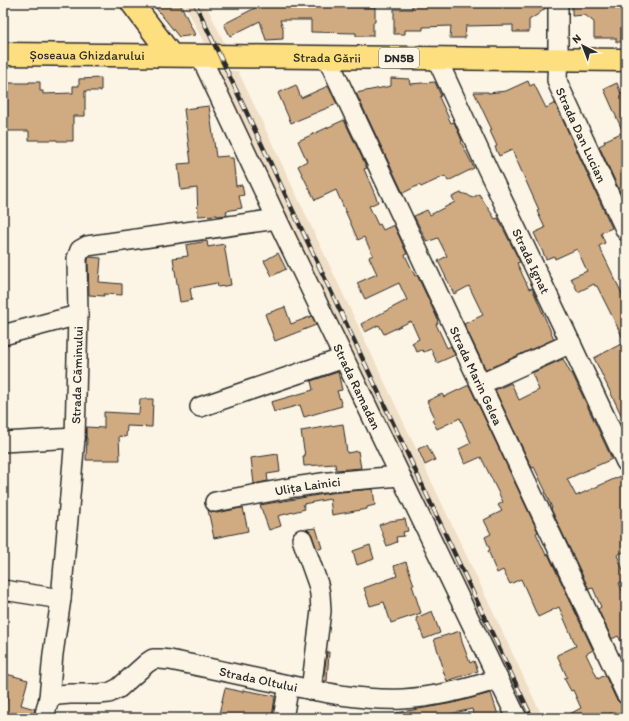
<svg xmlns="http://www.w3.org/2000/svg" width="629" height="721" viewBox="0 0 629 721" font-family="Itim,sans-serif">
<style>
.built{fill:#efdfc7}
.building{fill:#d0ab82;stroke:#2b2b2b}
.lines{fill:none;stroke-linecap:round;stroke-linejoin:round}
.minor-casing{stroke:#2b2b2b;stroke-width:22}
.major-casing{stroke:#2b2b2b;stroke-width:25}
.minor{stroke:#fcf5e5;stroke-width:19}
.major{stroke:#fedf80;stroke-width:22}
.rail-casing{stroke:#2b2b2b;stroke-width:4.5}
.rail{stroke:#fcf5e5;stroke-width:3;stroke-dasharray:9;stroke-linecap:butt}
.labels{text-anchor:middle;stroke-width:3;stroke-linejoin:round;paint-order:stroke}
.shield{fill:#fcf5e5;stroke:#6a6863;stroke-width:1}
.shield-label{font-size:12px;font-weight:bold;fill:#2b2b2b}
.street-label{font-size:13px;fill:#2b2b2b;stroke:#fcf5e5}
</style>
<rect width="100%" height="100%" fill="#fcf5e5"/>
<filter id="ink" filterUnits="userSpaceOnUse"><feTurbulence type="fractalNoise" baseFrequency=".025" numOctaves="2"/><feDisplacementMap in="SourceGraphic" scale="8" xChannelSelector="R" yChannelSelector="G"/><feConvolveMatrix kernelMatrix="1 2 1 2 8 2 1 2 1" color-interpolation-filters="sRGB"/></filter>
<g filter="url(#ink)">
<path class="built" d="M184 3H205L226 46 205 45Z
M216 70 238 71 543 718H522Z"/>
<path class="building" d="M152 3H180L195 35 179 37Z
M253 3H348V7H375V22H373V36H356V33L311 32V20H280L283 28V39L266 40 260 21 230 36 224 24 255 8Z
M412 3H547V7L537 15 529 20V32H513V25L466 26 465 38H450L451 26 423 27V30H405V34H394V9H412Z
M572 3H626V42H616V38H594V22L585 15 572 16Z
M101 78V91H85V116H73V141H57V140H29V131H3V83H29V82H40V91H43V94L73 93V86H79V79Z
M391 78 409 79 410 84 435 82 441 96 439 97 451 123 454 122 462 141 461 142 474 168 448 181 445 176 421 187 419 185 403 193 356 93 391 86Z
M528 81 530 86 534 84 546 108 555 103 612 228 601 233 605 243 599 246 626 302V425L594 358 625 342 597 286H595L594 284 578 292 571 278 587 271 577 249 555 259 554 256 546 259 534 233 545 228 537 211 539 210 512 150 499 156 495 147 497 146 490 131 492 130 474 92H488V93L506 91Z
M617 83 621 94 626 95V205L599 146 605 143 604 141 623 132 604 89Z
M296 85 301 98 328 86 337 104 291 123 278 93Z
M209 106 216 157 228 156 229 158H233L236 186 242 185 244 195 239 196 242 208 226 211 227 215 217 216V215L198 216 197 188 181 190 178 164 191 163 184 109Z
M344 120 367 168 364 169 378 202 369 206 378 225 380 224 383 230 394 225 407 254 405 255 415 276 417 275 438 320 437 321 438 323 436 324 447 348 451 346 455 355 437 363 431 349 424 352 422 350 417 352 412 343 419 339 411 321 384 334 379 325 365 332 361 324 407 300 399 283 365 299 357 283 377 274 369 257 373 255 364 237 358 240 336 190 315 200 298 166 307 161 298 141Z
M461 193 468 195 472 198 479 194 495 219 498 218 520 262 517 263 529 289 532 288 554 339 486 370 464 324 483 315 469 286 454 294 438 261 447 256 438 238 427 242 414 216 427 210 430 215 455 202 452 197Z
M207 241 208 247 224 244 231 285 218 287 217 283 190 288 192 300 180 302 173 258 188 256 186 245Z
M278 253 286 269 272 276 264 261Z
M89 257 101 258 99 282 122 284V295L104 294V296L89 295 88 260Z
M285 307 291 324 312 316 316 325 275 341 265 314Z
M563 359 571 374 572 373 612 459 567 479 576 496 623 475 626 482V551L617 555 626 577V580L619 583 626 600V650L618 636 612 639 598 609 601 607 593 588 589 589 551 509 552 508 545 492H546L534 467 532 468 495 390 511 383 519 400 539 390 532 373Z
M338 372 342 390 337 391 342 406 304 417 300 405 274 412 271 402 313 390 311 381Z
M469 385 538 532 536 533 546 555 548 554 593 650 586 654 598 679 605 675 616 699 620 703 626 705V711L613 718 611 713 603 718H562L581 708 573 690 571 691 564 678 567 677 557 655 576 646 559 607 538 617 521 579 510 584 503 570 497 573 491 559H492L488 551 490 550 485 537 491 534 484 520 502 511 498 505 503 502 481 457 465 464 459 449 471 443 460 418 437 429 432 420 435 418 427 401 442 394 444 397Z
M140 399H153L152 427 127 426 126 437 119 436 120 460H86L87 438H86V427L104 428V412L139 414Z
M343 424 347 453 358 451 361 468 336 470 335 464 304 466 303 456H305L301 431Z
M427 445 435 460 425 465 418 449Z
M278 454 280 472 267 474 268 481 254 484 251 458Z
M373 489 375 505 367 507V509L332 515 330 499 303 504 305 509 278 516 281 526 269 530 260 505 330 493Z
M241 508H243L248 531 214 538 208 510 212 512 217 513Z
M405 519 408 531 403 532 404 536 396 537 397 542 387 546 379 525 390 521Z
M316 528 322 548 317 550 312 535 309 531 307 529Z
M370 545 374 559 357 565 353 551Z
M406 562 414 585H412L421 613 391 623 384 602 370 606 364 588 397 576 394 566Z
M432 611 440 633 424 639 416 618Z
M460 631 462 642 470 663 474 661 478 671 447 681 442 668 443 667 434 639Z
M327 652H329L327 681H323Z
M3 673 28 680 21 705 35 709 33 718H18L3 714 8 695 3 693Z
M225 688 243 692V690L275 696 272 718H218Z
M491 693 499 718H474L472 709 446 715 447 718H397L396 713 453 703Z"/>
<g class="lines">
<g class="minor-casing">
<g id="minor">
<path id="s1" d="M558 3V53L557 80 559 86 626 231"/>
<path id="s2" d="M200 55 277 219 517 718"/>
<path id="s3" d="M327 57 626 694"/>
<path id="s4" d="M437 59 487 168 565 331 626 462"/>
<path d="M3 335 78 315"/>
<path d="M481 384 571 343"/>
<path d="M200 407 344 358"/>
<path d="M3 442 75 438"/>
<path id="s5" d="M215 502 295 487 329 482 400 476"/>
<path d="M302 539 318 584 320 594 321 611 311 690"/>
<path d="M3 590 61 599"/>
<path id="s6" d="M49 698 58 695 70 694H98L109 693 119 688 147 663 153 659H160L170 660C205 667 239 675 274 682 316 691 360 701 403 699 435 697 468 689 498 679"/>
<path id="s7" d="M44 718 49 698 53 654 61 599 75 438 78 315 77 258 80 250 87 246 277 219"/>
<path d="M283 718 289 685"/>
</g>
</g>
<g class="major-casing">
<g id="major">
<path d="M132 3 171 55"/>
<path id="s8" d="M3 54C211 55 418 59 626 60"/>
</g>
</g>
<use href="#minor" class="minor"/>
<use href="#major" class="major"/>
<g class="rail-casing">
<path id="rail" d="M195 3 532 718"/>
</g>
<use href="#rail" class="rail"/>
</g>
</g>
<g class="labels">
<rect class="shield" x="379" y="48" width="40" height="20" rx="3"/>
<g class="shield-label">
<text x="399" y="62">DN5B</text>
</g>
<g class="street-label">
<text dy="5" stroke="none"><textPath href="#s8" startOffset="84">Șoseaua Ghizdarului</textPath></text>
<text dy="5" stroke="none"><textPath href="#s8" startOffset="324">Strada Gării</textPath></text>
<text dy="5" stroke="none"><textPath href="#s1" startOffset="137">Strada Dan Lucian</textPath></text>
<text dy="5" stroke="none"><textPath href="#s4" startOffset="223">Strada Ignat</textPath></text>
<text dy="5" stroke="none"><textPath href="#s7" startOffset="345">Strada Căminului</textPath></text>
<text dy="5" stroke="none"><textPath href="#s3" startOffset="352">Strada Marin Gelea</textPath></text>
<text dy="5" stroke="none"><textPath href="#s2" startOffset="367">Strada Ramadan</textPath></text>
<text dy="5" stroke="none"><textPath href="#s5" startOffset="94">Ulița Lainici</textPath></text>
<text dy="5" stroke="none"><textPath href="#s6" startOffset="224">Strada Oltului</textPath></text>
</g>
</g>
<rect width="629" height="721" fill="none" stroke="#fcf5e5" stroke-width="16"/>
<rect x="8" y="8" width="613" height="705" fill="none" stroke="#2b2b2b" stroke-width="1.5" filter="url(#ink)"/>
<g transform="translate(583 46) rotate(318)" stroke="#fcf5e5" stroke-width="3" paint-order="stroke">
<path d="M0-3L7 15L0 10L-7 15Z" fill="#2b2b2b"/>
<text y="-6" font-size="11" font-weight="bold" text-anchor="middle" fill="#2b2b2b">N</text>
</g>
</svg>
